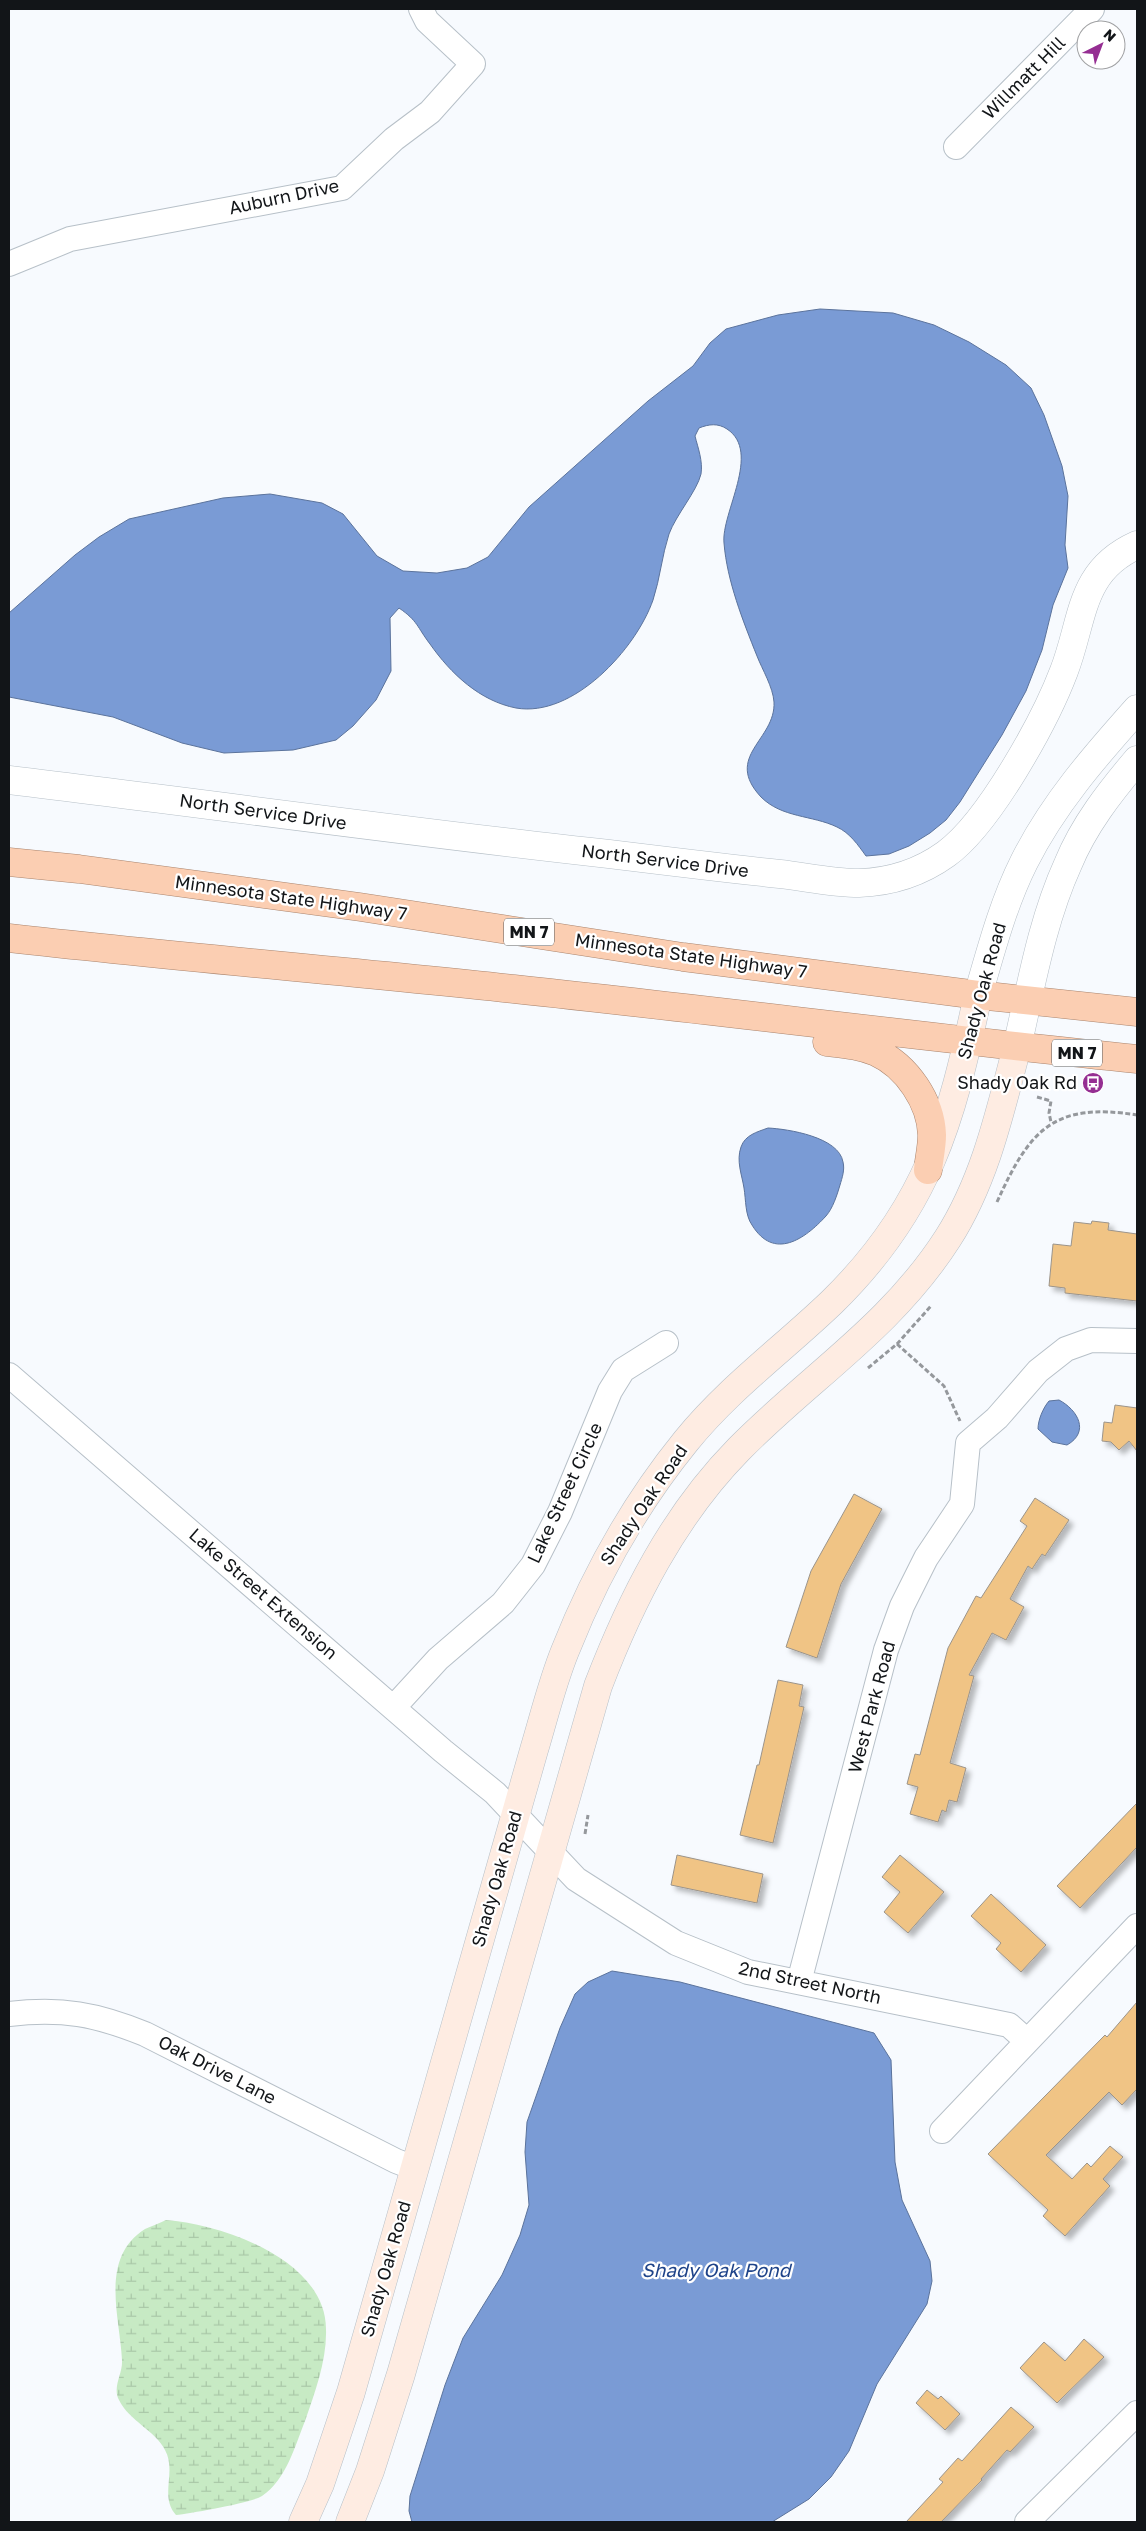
<svg xmlns="http://www.w3.org/2000/svg" width="1146" height="2531" viewBox="0 0 1146 2531" font-family="'Golos Text',sans-serif">
<style>
.wetland{fill:url(#wetland-marsh)}
.water{fill:#7a9bd5;stroke:#5b739c}
.building{fill:#f0c485;stroke:#9b948b;filter:url(#shadow)}
.lines{fill:none;stroke-linecap:round;stroke-linejoin:round}
.minor-casing{stroke:#b7c0c8;stroke-width:26}
.tertiary-casing{stroke:#b7c0c8;stroke-width:29}
.secondary-casing{stroke:#b7c0c8;stroke-width:29}
.trunk-casing{stroke:#a9856f;stroke-width:29}
.path{stroke:#95989c;stroke-width:3;stroke-dasharray:5 2.5;stroke-linecap:butt}
.minor{stroke:#fff;stroke-width:24}
.tertiary{stroke:#fff;stroke-width:28}
.secondary{stroke:#feece2;stroke-width:28}
.trunk{stroke:#fbceb2;stroke-width:28}
.labels{text-anchor:middle;stroke-width:4.5;stroke-linejoin:round;paint-order:stroke}
.shield{fill:#fff;stroke:#595b5d;stroke-width:1}
.shield-label{font-size:16px;font-weight:bold;fill:#121518}
.street-label{font-size:18px;fill:#121518;stroke:#fff}
.poi-label{font-size:18px;fill:#121518;stroke:#fff;text-anchor:end}
.water-label{font-size:19px;font-style:italic;fill:#1f448a;stroke:#fff}
</style>
<defs>
<pattern id="wetland-marsh" width="20" height="14" patternUnits="userSpaceOnUse" patternTransform="scale(1.25)"><rect width="20" height="14" fill="#c7eac4"/><path d="M1 5h8M5 5V1M11 12h8M15 12V8" fill="none" stroke="#aac8a8"/></pattern>
<filter id="shadow"><feDropShadow dx="4.5" dy="4.5" stdDeviation="2.5" flood-color="#0004"/></filter>
</defs>
<rect width="100%" height="100%" fill="#f7fafe"/>
<path class="wetland" d="M166 2220C222 2224 326 2260 326 2329 327 2360 315 2392 305 2421 295 2446 286 2480 262 2496 251 2503 192 2513 176 2515 159 2496 177 2472 165 2450 155 2430 129 2421 119 2400 112 2387 123 2374 122 2360 120 2317 99 2258 145 2229 152 2226 160 2223 166 2220Z"/>
<path class="water" d="M820 309 893 313 934 325 969 342 1006 365 1031 388 1044 415 1062 466 1068 496 1065 545 1068 568 1053 605 1042 650 1026 691 1002 735 960 802 946 820 930 833 909 846 889 854 866 856C858 845 850 833 837 827 812 815 782 818 761 797 723 756 776 740 774 702 773 687 762 669 757 656 743 621 727 581 724 543 721 513 762 452 727 429 718 423 709 424 699 428L695 436C698 448 703 461 701 474 697 491 676 515 669 534 662 555 660 579 653 600 636 649 573 718 516 708 480 701 451 674 430 644 417 627 418 621 399 608L390 618 391 671 376 700 353 726 336 740 293 750 224 753 182 743 113 717 9 697V613L75 555 99 537 129 519 223 498 270 494 322 503 343 514 377 556 403 571 437 573 467 568 488 557 529 507 648 401 693 366 710 343 726 329 778 315Z
M768 1128C788 1129 839 1137 843 1162 845 1170 842 1178 840 1185 837 1195 833 1208 826 1216 805 1239 774 1261 752 1225 745 1215 746 1200 744 1188 742 1175 736 1161 741 1147 745 1135 757 1132 768 1128Z
M1059 1400C1078 1410 1090 1432 1067 1445L1052 1442 1038 1429C1038 1420 1043 1408 1049 1401Z
M612 1971 680 1982 874 2033 891 2060 895 2162 902 2200 930 2261 932 2281 927 2304 877 2384 849 2451 831 2477 809 2499 772 2522H412L409 2511 410 2496 445 2385 463 2338 502 2275 520 2235 529 2205 525 2152 527 2122 560 2028 575 1994 588 1982Z"/>
<path class="building" d="M1092 1221 1109 1223 1108 1230 1137 1234V1301L1065 1293V1288L1049 1286 1053 1244 1071 1246 1074 1222 1091 1224Z
M1115 1405 1137 1408V1451L1129 1441 1119 1450 1111 1442 1102 1441 1104 1422 1112 1423Z
M854 1494 882 1509 841 1584 817 1658 786 1647 811 1571Z
M1035 1498 1069 1520 1045 1556 1042 1554 1032 1569 1028 1566 1010 1599 1024 1607 1006 1640 992 1633 969 1675 974 1676 950 1763 966 1768 957 1802 949 1800 946 1812 942 1810 938 1822 910 1814 918 1787 907 1784 915 1754 920 1755 948 1648 976 1596 981 1598 1027 1526 1020 1521Z
M778 1680 803 1685 799 1706 804 1707 773 1843 740 1835 757 1765H759Z
M1137 1803V1847L1080 1908 1057 1886Z
M677 1855 763 1874 757 1903 671 1885Z
M900 1855 944 1892 908 1933 884 1912 900 1892 882 1877Z
M991 1894 1046 1945 1021 1972 996 1949 1001 1943 971 1916Z
M1137 2002V2089L1122 2105 1109 2092 1046 2155 1072 2179 1087 2163 1091 2167 1110 2146 1123 2157 1103 2179 1110 2186 1065 2236 1043 2216 1048 2210 988 2154 1105 2035 1107 2037Z
M1084 2339 1104 2357 1057 2403 1020 2368 1044 2342 1065 2361Z
M927 2390 938 2399 941 2396 960 2414 945 2430 916 2403Z
M1011 2407 1034 2427 1010 2452 1007 2450 981 2479 982 2480 941 2522H906L943 2482 939 2479 958 2458 962 2461Z"/>
<g class="lines">
<g class="minor-casing">
<path id="minor" d="M956 147 1092 9
M9 264 70 239 342 188 394 139 430 112 473 64 427 21 421 9
M9 1375 443 1751 495 1793 576 1879 676 1943 748 1972 1009 2025 1027 2041
M394 1707 438 1659 503 1603 533 1565 560 1512 610 1391 623 1370 666 1343
M799 1982 886 1650 902 1606 926 1558 962 1504 968 1443 997 1418 1038 1371 1066 1349 1091 1340 1137 1341
M9 2014C62 2008 96 2014 145 2034L396 2161 414 2168
M942 2131 1137 1926
M1027 2522 1137 2413"/>
</g>
<g class="tertiary-casing">
<path id="tertiary" d="M9 780C209 804 408 832 609 854 666 861 723 868 780 874 806 877 833 883 859 883 891 882 921 872 946 854 989 823 1045 721 1064 671 1084 619 1079 571 1137 545
M978 995C991 950 1003 904 1024 862 1053 804 1095 756 1137 709
M1017 1047C1031 986 1042 921 1068 864 1084 825 1110 792 1137 760"/>
</g>
<g class="secondary-casing">
<path id="secondary" d="M303 2522 320 2484 351 2392 534 1750C544 1717 552 1683 565 1651 595 1575 634 1505 686 1441 729 1388 783 1349 832 1302 928 1208 951 1122 978 995
M350 2522 370 2471 401 2374 598 1686C631 1600 673 1516 739 1449 811 1376 891 1327 948 1238 985 1180 1000 1112 1017 1047"/>
</g>
<g class="trunk-casing">
<path id="trunk" d="M9 862 79 869 360 907 683 957 978 995 1137 1012
M9 938C177 957 346 971 514 989 722 1011 929 1038 1137 1059
M827 1042C844 1044 860 1045 876 1052 907 1066 931 1102 932 1135 932 1147 929 1159 928 1170"/>
</g>
<path class="path" d="M1037 1097 1051 1101 1049 1113 1051 1122
M997 1202C1030 1129 1054 1102 1137 1115
M897 1344 944 1386 960 1421
M868 1368 897 1344 931 1306
M585 1834 588 1815"/>
<use href="#minor" class="minor"/>
<use href="#tertiary" class="tertiary"/>
<use href="#secondary" class="secondary"/>
<use href="#trunk" class="trunk"/>
</g>
<defs>
<g id="bus-disc" transform="scale(1.125)"><circle r="9.5" fill="#952e92" stroke="#fff"/><path d="M-5-6H5V4H4V6H2V4H-2V6H-4V4H-5ZM-3.5-4V0h7V-4ZM-3.5 1.2v1.5H-2V1.2ZM2 1.2v1.5H3.5V1.2Z" fill="#fff"/></g>
</defs>
<g fill-rule="evenodd">
<use href="#bus-disc" x="1093" y="1083"/>
</g>
<g class="labels">
<g class="shield">
<rect x="504" y="918.5" width="50" height="27" rx="4"/>
<rect x="1052" y="1039.5" width="50" height="27" rx="4"/>
</g>
<g class="shield-label">
<text x="529" y="938">MN 7</text>
<text x="1077" y="1059">MN 7</text>
</g>
<g class="street-label">
<text transform="translate(1024 78) rotate(-45)" y="6">Willmatt Hill</text>
<text transform="translate(284 197) rotate(-12)" y="6">Auburn Drive</text>
<text transform="translate(263 812) rotate(8)" y="6">North Service Drive</text>
<text transform="translate(665 861) rotate(7)" y="6">North Service Drive</text>
<text transform="translate(291 898) rotate(8)" y="6">Minnesota State Highway 7</text>
<text transform="translate(691 956) rotate(8)" y="6">Minnesota State Highway 7</text>
<text transform="translate(982 991) rotate(-75)" y="6">Shady Oak Road</text>
<text transform="translate(565 1493) rotate(-65)" y="6">Lake Street Circle</text>
<text transform="translate(644 1505) rotate(-56)" y="6">Shady Oak Road</text>
<text transform="translate(263 1594) rotate(41)" y="6">Lake Street Extension</text>
<text transform="translate(872 1707) rotate(-75)" y="6">West Park Road</text>
<text transform="translate(497 1879) rotate(-74)" y="6">Shady Oak Road</text>
<text transform="translate(810 1983) rotate(12)" y="6">2nd Street North</text>
<text transform="translate(217 2070) rotate(27)" y="6">Oak Drive Lane</text>
<text transform="translate(386 2269) rotate(-74)" y="6">Shady Oak Road</text>
</g>
<g class="poi-label">
<text x="1077" y="1089">Shady Oak Rd</text>
</g>
<g class="water-label">
<text x="716" y="2277">Shady Oak Pond</text>
</g>
</g>
<rect width="1146" height="2531" fill="none" stroke="#121518" stroke-width="20"/>
<g transform="translate(1101 45) rotate(42)"><circle r="24" fill="#ffffff" stroke="#a0a1a3"/>
<path d="M0-4L9 19L0 12L-9 19Z" fill="#952e92"/>
<text y="-8" font-size="14" font-weight="bold" text-anchor="middle" fill="#121518">N</text>
</g>
</svg>
